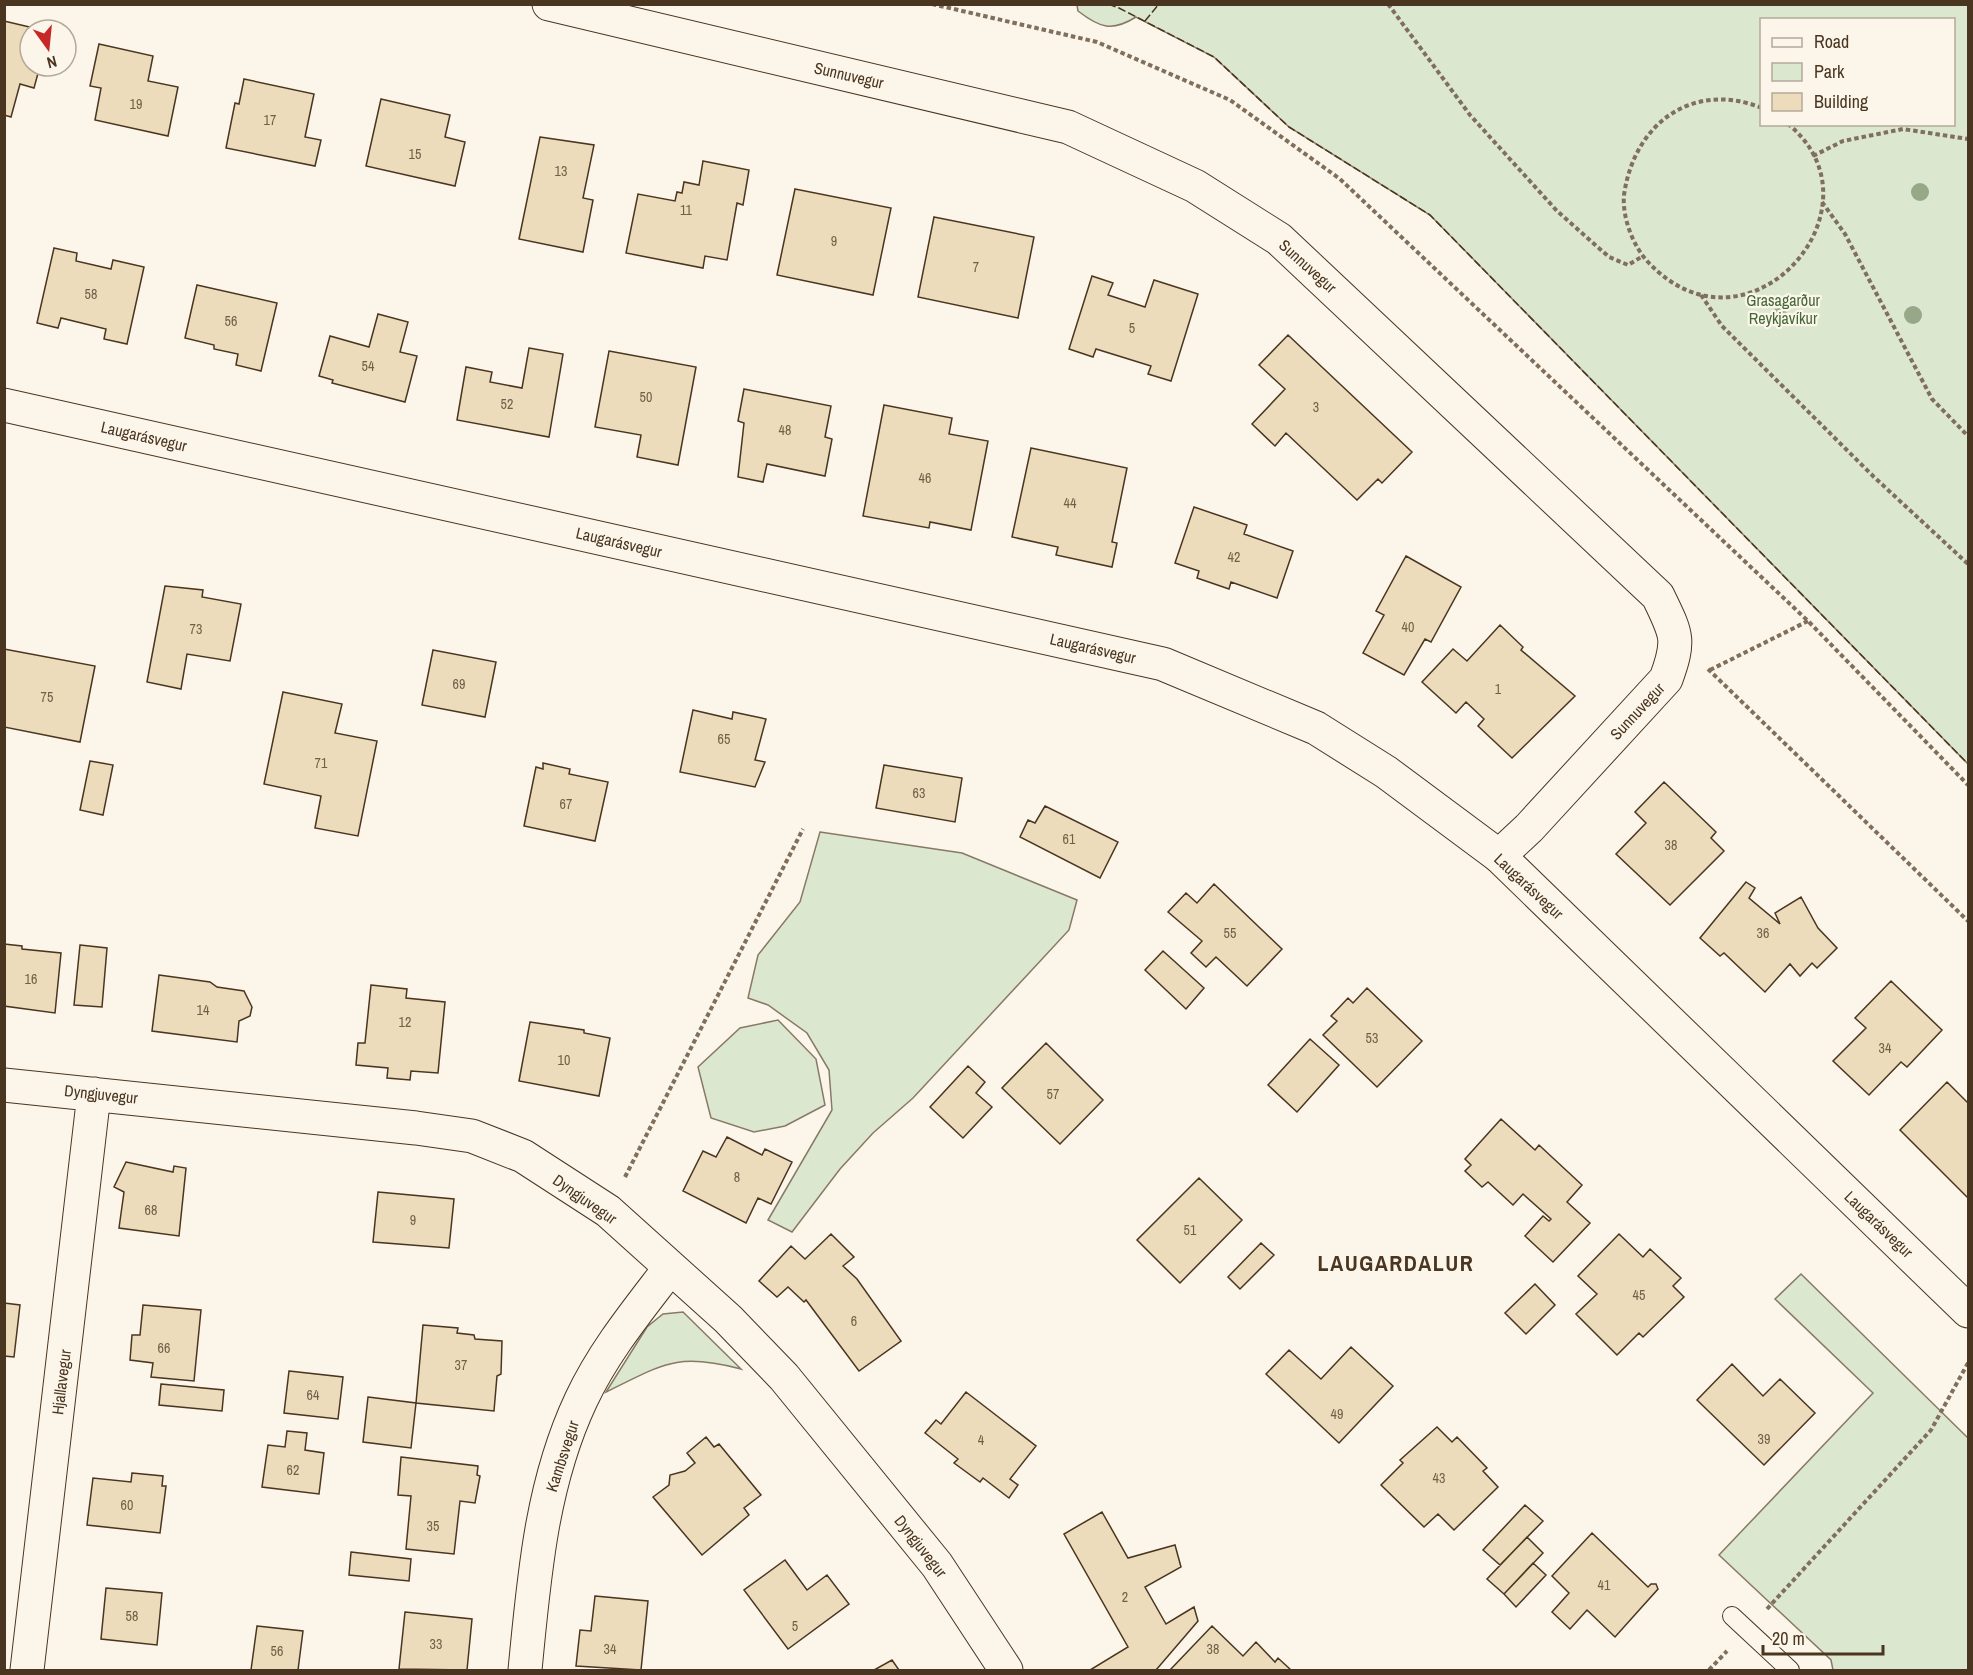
<svg xmlns="http://www.w3.org/2000/svg" width="1973" height="1675" viewBox="0 0 1973 1675" font-family="'Archivo Narrow',sans-serif">
<style>
.green{fill:#dce7d0;stroke:#887966;stroke-width:1.5;fill-rule:evenodd}
.building{fill:#ecdcbc;stroke:#4a3520;stroke-width:1.5}
.lines{fill:none;stroke-linecap:round;stroke-linejoin:round}
.lane-casing{stroke:#4a3520;stroke-width:20}
.street-casing{stroke:#4a3520;stroke-width:35}
.secondary-casing{stroke:#4a3520;stroke-width:35}
.path{stroke:#7f6f5c;stroke-width:4;stroke-dasharray:4.5 3;stroke-linecap:butt}
.lane{stroke:#fbf6e9;stroke-width:18}
.street{stroke:#fbf6e9;stroke-width:33}
.secondary{stroke:#fbf6e9;stroke-width:33}
.fence{stroke:#4a3520;stroke-width:1.5;stroke-dasharray:8 3;stroke-linecap:butt}
.tree{fill:#96a887}
.labels{text-anchor:middle;stroke-width:4.5;stroke-linejoin:round;paint-order:stroke}
.number-label{font-size:14px;fill:#725f47}
.street-label{font-size:16px;fill:#4a3520;stroke:#fbf6e9}
.park-label{font-size:16px;fill:#436837;stroke:#fbf6e9}
.district-label{font-size:22px;font-weight:bold;letter-spacing:1.5px;fill:#4a3520;stroke:#fbf6e9}
</style>
<rect width="100%" height="100%" fill="#fbf6e9"/>
<path class="green" d="M1077 5H1968V764L1430 215 1289 127 1214 57 1136 17C1112 32 1100 28 1078 11ZM1762 20H1954V124H1762Z
M820 832 962 853 1077 900 1069 930 913 1098 873 1133 840 1169 792 1232 768 1220 832 1110 829 1070 807 1033 768 1005 748 998 758 955 800 902Z
M778 1020 816 1059 825 1105 785 1126 754 1132 711 1118 698 1067 740 1028Z
M1801 1274 1968 1438V1670H1833L1831 1660 1719 1555 1873 1393 1775 1299Z
M683 1312 741 1369C676 1352 664 1364 606 1392L647 1327 663 1314Z"/>
<path class="building" d="M4 21 38 29 30 30V66H40L34 88 20 84 11 117 4 115Z
M99 44 153 56 148 81 178 87 168 136 95 120 101 88 90 86Z
M244 79 314 94 305 137 321 140 315 166 226 148 235 103 239 104Z
M381 99 450 115 445 137 465 142 455 186 366 166Z
M540 137 594 145 583 198 593 200 583 252 519 239Z
M703 161 749 170 743 205 737 203 727 260 705 256 703 268 626 253 638 194 675 201 677 192 682 193 684 182 699 185Z
M795 189 891 208 873 295 777 275Z
M934 217 1034 237 1018 318 918 297Z
M54 248 77 253 76 261 111 269 113 260 144 267 127 344 104 339 106 329 61 318 58 328 37 323Z
M1092 276 1113 283 1108 295 1145 307 1154 280 1198 294 1171 381 1148 374 1151 366 1096 349 1093 357 1069 349Z
M197 285 277 303 261 371 236 365 238 354 214 349V345L185 338Z
M378 314 408 322 400 352 417 356 405 402 332 383 333 380 319 376 330 336 369 347Z
M1288 335 1412 452 1382 483 1378 479 1357 500 1286 433 1275 446 1252 424 1285 389 1259 365Z
M529 348 563 354 549 437 457 420 466 367 492 372 490 382 522 388Z
M609 351 696 367 678 465 637 457 641 435 595 427Z
M744 389 831 406 825 437 832 439 825 476 767 464 763 482 738 477 744 423 738 421Z
M884 405 952 418 949 434 988 441 971 530 930 522 929 528 863 516Z
M1031 448 1127 468 1112 542 1117 543 1112 567 1056 555 1058 547 1012 537Z
M1194 507 1247 525 1244 534 1293 551 1277 598 1231 582 1229 589 1197 578 1199 571 1175 563Z
M1406 556 1461 587 1431 642 1425 639 1404 675 1363 653 1384 615 1376 611Z
M165 586 203 590 202 597 241 604 230 661 187 654 181 689 147 682Z
M1500 625 1523 647 1521 650 1575 696 1512 758 1478 726 1484 719 1466 702 1456 713 1422 682 1453 649 1467 661Z
M4 649 95 666 80 742 4 727Z
M433 650 496 662 485 717 422 705Z
M283 692 342 704 335 733 377 741 358 836 315 828 321 796 264 784Z
M693 710 732 719 733 712 766 719 755 760 765 762 755 787 680 772Z
M90 761 113 765 103 815 80 810Z
M543 763 570 769 569 774 608 782 595 841 524 826 536 767 543 769Z
M884 765 962 778 955 822 876 808Z
M1664 782 1716 832 1711 838 1724 851 1670 905 1616 854 1646 823 1635 812Z
M1045 806 1118 842 1100 878 1020 837 1028 820 1035 823Z
M1746 882 1755 888 1749 898 1780 924 1775 913 1801 897 1818 928 1837 948 1817 968 1812 963 1800 976 1790 964 1765 992 1724 953 1720 956 1700 938Z
M1214 884 1282 949 1247 986 1216 957 1206 967 1191 953 1202 941 1168 912 1186 893 1197 903Z
M4 944 22 946V949L61 953 55 1013 4 1006Z
M80 945 107 948 102 1007 74 1005Z
M1163 951 1204 988 1186 1009 1145 970Z
M159 975 210 982 217 987 244 991 252 1007 250 1016 239 1021 237 1042 152 1031Z
M1891 981 1942 1030 1907 1067 1901 1062 1869 1095 1833 1061 1866 1028 1855 1018Z
M371 985 407 989 406 998 445 1002 438 1073 411 1071 410 1080 387 1078 388 1068 356 1065 358 1043H365Z
M1367 988 1422 1041 1377 1087 1323 1035 1337 1021 1331 1016 1348 998 1353 1003Z
M530 1022 584 1030V1033L610 1038 599 1096 519 1081Z
M1310 1039 1339 1065 1297 1112 1268 1085Z
M1046 1043 1103 1100 1060 1144 1002 1088Z
M968 1066 985 1082 976 1093 992 1107 963 1138 930 1107Z
M1947 1082 1968 1103V1198L1900 1130Z
M1501 1119 1535 1150 1539 1145 1582 1185 1567 1202 1590 1223 1553 1262 1525 1236 1543 1216 1549 1221 1551 1219 1523 1194 1513 1205 1488 1182 1482 1187 1465 1171 1471 1165 1465 1159Z
M727 1137 762 1155 765 1149 792 1162 771 1204 758 1198 746 1223 683 1191 703 1151 716 1157Z
M126 1162 173 1172 174 1166 186 1168 179 1236 119 1228 124 1192 114 1187Z
M1199 1178 1242 1220 1180 1283 1137 1240Z
M378 1192 454 1199 449 1248 373 1242Z
M831 1234 854 1257 843 1266 857 1279 901 1341 859 1371 806 1300 804 1302 788 1287 777 1297 759 1281 791 1246 805 1259Z
M1619 1234 1643 1257 1650 1249 1681 1278 1673 1286 1684 1297 1643 1337 1639 1333 1617 1355 1576 1314 1597 1294 1578 1276Z
M1261 1243 1274 1255 1240 1289 1228 1277Z
M1535 1284 1555 1305 1526 1334 1505 1313Z
M4 1303 20 1305 14 1357 4 1356Z
M143 1305 201 1310 194 1381 151 1377 153 1363 130 1360 132 1335H140Z
M423 1325 458 1328 457 1333 474 1335 475 1339 502 1341 501 1374 497 1376 494 1411 416 1403Z
M1351 1347 1393 1386 1339 1443 1266 1374 1289 1350 1321 1379Z
M1732 1364 1763 1396 1780 1379 1815 1413 1764 1465 1697 1400Z
M289 1371 343 1377 338 1419 284 1413Z
M161 1384 224 1390 222 1411 159 1405Z
M966 1392 1036 1446 1010 1479 1018 1485 1009 1498 983 1478 980 1482 954 1463 958 1459 925 1433 936 1420 941 1424Z
M368 1397 416 1403 411 1448 363 1442Z
M1437 1427 1452 1442 1457 1437 1487 1468 1483 1471 1498 1487 1454 1530 1438 1514 1424 1527 1381 1485 1403 1463 1400 1460Z
M287 1431 307 1433 305 1450 324 1453 319 1494 262 1487 268 1445 285 1447Z
M706 1437 714 1447 719 1444 761 1495 744 1508 749 1515 702 1555 653 1497 669 1485 670 1475 685 1471 695 1463 687 1453Z
M401 1457 478 1466 477 1475 480 1476 475 1503 460 1501 454 1554 406 1549 411 1496 398 1495Z
M132 1473 163 1476 162 1486H166L160 1533 87 1525 93 1478 131 1482Z
M1525 1505 1543 1521 1500 1565 1483 1550Z
M1102 1512 1128 1558 1175 1545 1181 1567 1145 1587 1166 1624 1194 1607 1198 1621 1156 1670H1090L1128 1647 1064 1534Z
M1592 1533 1648 1587 1651 1584H1656L1658 1589 1615 1637 1587 1610 1570 1629 1552 1612 1569 1593 1552 1576Z
M1527 1537 1543 1553 1504 1594 1487 1579Z
M351 1552 411 1559 409 1581 349 1575Z
M785 1560 807 1590 827 1575 849 1604 788 1649 744 1590Z
M1533 1563 1546 1575 1516 1607 1504 1594Z
M106 1588 162 1593 157 1645 101 1639Z
M595 1596 648 1601 641 1670 576 1666 580 1630 591 1631Z
M405 1612 472 1619 467 1670 399 1669Z
M257 1626 303 1631 298 1670H251Z
M1212 1626 1243 1656 1256 1642 1275 1662 1278 1658 1291 1670H1170Z
M892 1660 899 1670H874Z"/>
<g class="lines">
<g class="lane-casing">
<path id="lane" d="M1732 1616 1790 1670"/>
</g>
<g class="street-casing">
<path id="street" d="M549 4 1068 127 1195 186 1279 239 1658 596C1676 634 1681 638 1666 679L1529 828 1499 856
M4 1085 416 1128 472 1136 523 1156 608 1211 728 1319 784 1377 937 1565 1006 1670
M27 1670 94 1094
M525 1670C534 1578 541 1485 581 1400 604 1351 638 1310 670 1268"/>
</g>
<g class="secondary-casing">
<path id="secondary" d="M4 405 1163 664 1316 728 1386 772 1499 856 1968 1311"/>
</g>
<path class="path" d="M932 4 1097 42 1230 100 1340 179 1808 621 1968 785
M1388 4 1470 115 1557 211 1609 257 1628 265 1643 256
M1762 108C1692 80 1634 124 1624 195 1622 217 1633 246 1648 262 1748 369 1890 207 1788 124
M1813 156 1843 141 1903 129 1968 139
M1822 202 1845 234 1932 399 1968 436
M1701 295 1722 326 1874 477 1968 564
M1708 669 1968 921
M1710 670 1808 621
M625 1177 803 829
M1767 1609 1931 1430 1968 1363
M1709 1670 1727 1651"/>
<use href="#lane" class="lane"/>
<use href="#street" class="street"/>
<use href="#secondary" class="secondary"/>
<path class="fence" d="M1108 4 1119 8 1214 57 1289 127 1430 215 1968 764
M1145 21 1159 4"/>
</g>
<g class="tree">
<circle cx="1920" cy="192" r="9"/>
<circle cx="1913" cy="315" r="9"/>
<circle cx="1779" cy="317" r="9"/>
</g>
<g class="labels">
<g class="number-label">
<text x="136" y="109">19</text>
<text x="270" y="125">17</text>
<text x="415" y="159">15</text>
<text x="561" y="176">13</text>
<text x="686" y="215">11</text>
<text x="834" y="246">9</text>
<text x="976" y="272">7</text>
<text x="91" y="299">58</text>
<text x="231" y="326">56</text>
<text x="1132" y="333">5</text>
<text x="368" y="371">54</text>
<text x="646" y="402">50</text>
<text x="507" y="409">52</text>
<text x="1316" y="412">3</text>
<text x="785" y="435">48</text>
<text x="925" y="483">46</text>
<text x="1070" y="508">44</text>
<text x="1234" y="562">42</text>
<text x="1408" y="632">40</text>
<text x="196" y="634">73</text>
<text x="459" y="689">69</text>
<text x="1498" y="694">1</text>
<text x="47" y="702">75</text>
<text x="724" y="744">65</text>
<text x="321" y="768">71</text>
<text x="919" y="798">63</text>
<text x="566" y="809">67</text>
<text x="1069" y="844">61</text>
<text x="1671" y="850">38</text>
<text x="1230" y="938">55</text>
<text x="1763" y="938">36</text>
<text x="31" y="984">16</text>
<text x="203" y="1015">14</text>
<text x="405" y="1027">12</text>
<text x="1372" y="1043">53</text>
<text x="1885" y="1053">34</text>
<text x="564" y="1065">10</text>
<text x="1053" y="1099">57</text>
<text x="737" y="1182">8</text>
<text x="151" y="1215">68</text>
<text x="413" y="1225">9</text>
<text x="1190" y="1235">51</text>
<text x="1639" y="1300">45</text>
<text x="854" y="1326">6</text>
<text x="164" y="1353">66</text>
<text x="461" y="1370">37</text>
<text x="313" y="1400">64</text>
<text x="1337" y="1419">49</text>
<text x="1764" y="1444">39</text>
<text x="981" y="1445">4</text>
<text x="293" y="1475">62</text>
<text x="1439" y="1483">43</text>
<text x="127" y="1510">60</text>
<text x="433" y="1531">35</text>
<text x="1604" y="1590">41</text>
<text x="1125" y="1602">2</text>
<text x="132" y="1621">58</text>
<text x="795" y="1631">5</text>
<text x="436" y="1649">33</text>
<text x="610" y="1654">34</text>
<text x="1213" y="1654">38</text>
<text x="277" y="1656">56</text>
</g>
<g class="street-label">
<text transform="translate(849 75) rotate(13)" y="6">Sunnuvegur</text>
<text transform="translate(1308 266) rotate(42)" y="6">Sunnuvegur</text>
<text transform="translate(144 436) rotate(13)" y="6">Laugarásvegur</text>
<text transform="translate(619 542) rotate(13)" y="6">Laugarásvegur</text>
<text transform="translate(1093 648) rotate(13)" y="6">Laugarásvegur</text>
<text transform="translate(1637 711) rotate(-47)" y="6">Sunnuvegur</text>
<text transform="translate(1529 886) rotate(43)" y="6">Laugarásvegur</text>
<text transform="translate(101 1094) rotate(6)" y="6">Dyngjuvegur</text>
<text transform="translate(585 1199) rotate(35)" y="6">Dyngjuvegur</text>
<text transform="translate(1879 1224) rotate(44)" y="6">Laugarásvegur</text>
<text transform="translate(61 1382) rotate(-83)" y="6">Hjallavegur</text>
<text transform="translate(562 1456) rotate(-72)" y="6">Kambsvegur</text>
<text transform="translate(921 1546) rotate(52)" y="6">Dyngjuvegur</text>
</g>
<g class="park-label">
<text x="1783" y="306">Grasagarður<tspan x="1783" dy="18">Reykjavíkur</tspan></text>
</g>
<g class="district-label">
<text x="1396" y="1271">LAUGARDALUR</text>
</g>
</g>
<rect width="1973" height="1675" fill="none" stroke="#4a3520" stroke-width="12"/>
<rect x="1760" y="18" width="195" height="108" fill="#fbf6e9" stroke="#b4a999" stroke-width="1.5"/>
<rect x="1772" y="38" width="30" height="9" fill="#fbf6e9" stroke="#b4a999" stroke-width="1.5"/>
<text x="1814" y="48" font-size="18" fill="#4a3520">Road</text>
<rect x="1772" y="63" width="30" height="18" fill="#dce7d0" stroke="#b4a999" stroke-width="1.5"/>
<text x="1814" y="78" font-size="18" fill="#4a3520">Park</text>
<rect x="1772" y="93" width="30" height="18" fill="#ecdcbc" stroke="#b4a999" stroke-width="1.5"/>
<text x="1814" y="108" font-size="18" fill="#4a3520">Building</text>
<g transform="translate(48 48) rotate(165)"><circle r="28" fill="#fbf6e9" stroke="#b4a999" stroke-width="1.5"/>
<path d="M0-4.5L10 22L0 15L-10 22Z" fill="#c62828"/>
<text y="-9" font-size="16" font-weight="bold" text-anchor="middle" fill="#4a3520">N</text>
</g>
<path d="M1763 1645v9h120v-9" fill="none" stroke="#4a3520" stroke-width="3"/>
<text x="1772" y="1645" font-size="18" fill="#4a3520" stroke="#fbf6e9" stroke-width="4.5" paint-order="stroke">20 m</text>
</svg>
